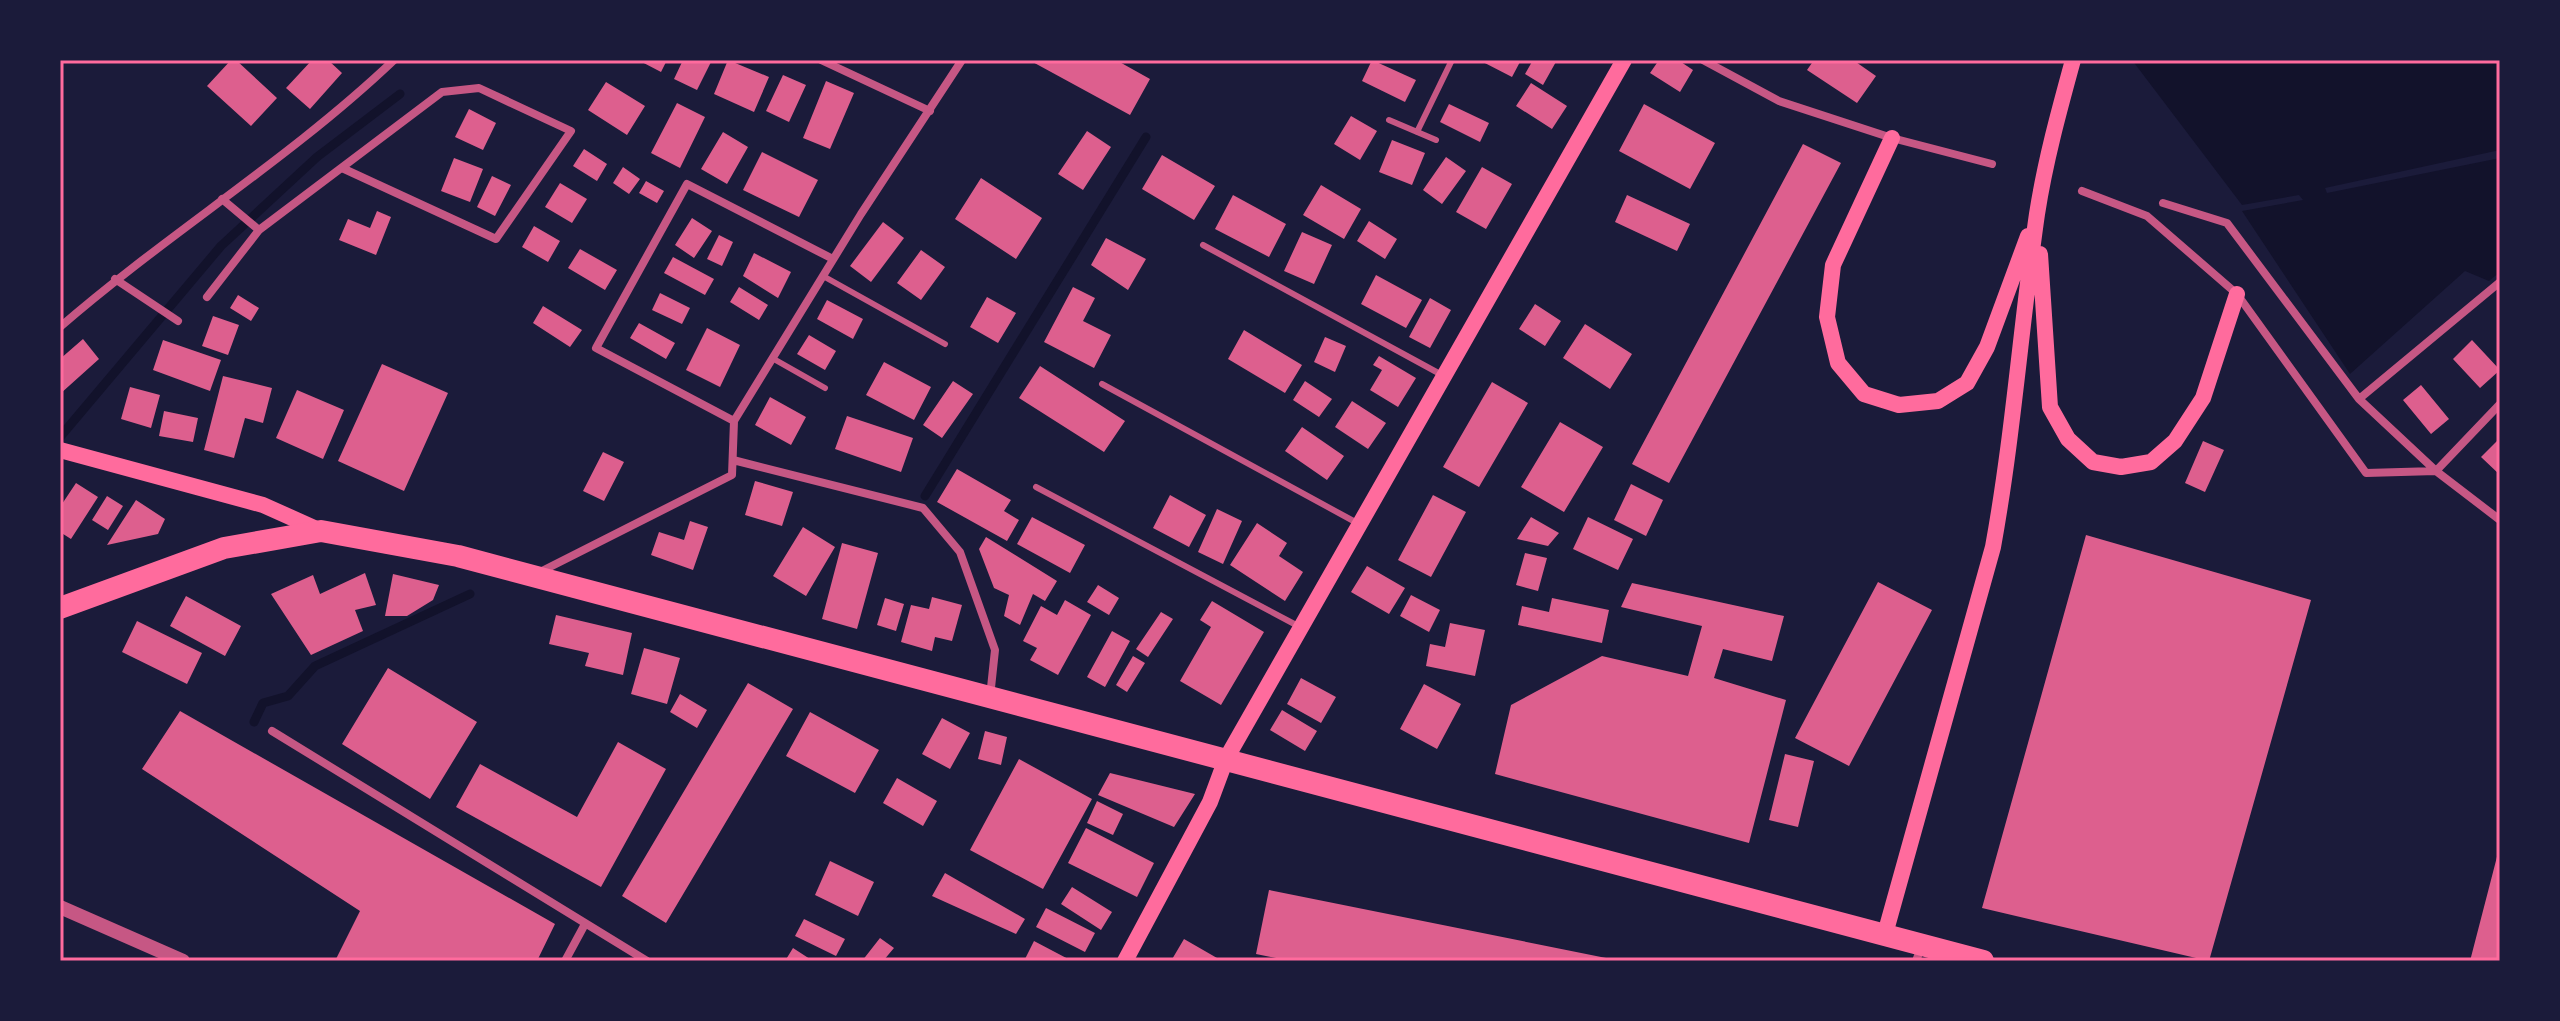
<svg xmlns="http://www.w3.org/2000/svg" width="2560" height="1021" viewBox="0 0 2560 1021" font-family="Inter,sans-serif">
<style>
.water{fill:#12122b}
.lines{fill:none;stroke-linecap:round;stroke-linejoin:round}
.stream{stroke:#12122b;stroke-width:9}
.building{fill:#dd5f8e}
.service{stroke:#c65784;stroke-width:6}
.minor{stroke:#c65784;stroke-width:8}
.tertiary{stroke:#c65784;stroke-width:14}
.secondary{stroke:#ff6b9d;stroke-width:16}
.trunk{stroke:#ff6b9d;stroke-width:22}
.neatline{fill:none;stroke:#ff6b9d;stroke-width:3}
</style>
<rect width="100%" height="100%" fill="#1b1b3a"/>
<path class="water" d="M2132 60H2500V150L2325 188 2327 193 2500 158V272L2489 281 2465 271 2350 374 2242 211 2303 200 2299 195 2242 205Z"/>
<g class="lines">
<path class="stream" d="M60 437 221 246 317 157 400 94
M925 496 1146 137
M254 722 263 703 288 696 315 666 470 594"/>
</g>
<path class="building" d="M231 60H236L277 98 251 126 207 86Z
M312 60H328L342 73 310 109 286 88Z
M638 60H667L661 72Z
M683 60H712L697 90 674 79Z
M728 60 769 77 754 112 714 94Z
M1029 60H1116L1150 79 1130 115Z
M1372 60 1416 80 1405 102 1362 81Z
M1479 60H1521L1512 77Z
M1533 60H1557L1543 85 1525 74Z
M1659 60H1678L1693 70 1680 92 1650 73Z
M1814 60H1853L1876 76 1857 103 1807 70Z
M783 75 806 85 789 122 766 111Z
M826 81 854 93 830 149 803 138Z
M606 82 645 106 627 135 588 110Z
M1531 83 1567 106 1552 129 1516 106Z
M677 103 705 117 680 168 651 153Z
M1449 104 1489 123 1480 142 1440 122Z
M1644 104 1715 143 1690 189 1619 151Z
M469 109 496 123 483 150 455 137Z
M1351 116 1377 131 1360 160 1334 144Z
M1087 131 1111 147 1083 190 1058 174Z
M723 132 748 147 727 184 701 169Z
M1392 140 1425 153 1412 185 1379 172Z
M1803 144 1841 163 1669 483 1632 464Z
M584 149 607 164 597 181 573 166Z
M762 152 818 180 799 217 743 190Z
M1162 155 1215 186 1194 220 1142 189Z
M1446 157 1466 171 1442 204 1423 190Z
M454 158 483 169 470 202 441 191Z
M623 167 640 179 629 194 613 183Z
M1482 167 1512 184 1486 229 1456 212Z
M492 176 511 185 495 216 477 207Z
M981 178 1042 218 1016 259 955 219Z
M646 181 664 191 657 203 639 193Z
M560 183 587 199 572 223 545 207Z
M1321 185 1361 209 1344 239 1303 215Z
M1233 195 1286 224 1269 257 1215 229Z
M1627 195 1690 224 1677 251 1615 222Z
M377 211 391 217 376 255 339 240 348 219 370 228Z
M692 218 712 231 694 258 675 245Z
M1369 221 1397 239 1385 259 1357 241Z
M883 222 904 238 871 282 850 266Z
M534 226 560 241 548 262 522 247Z
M1302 232 1332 245 1314 284 1284 271Z
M719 235 733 242 722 266 707 259Z
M1106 238 1146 259 1128 290 1091 265Z
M580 249 617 270 605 290 568 268Z
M921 250 945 267 921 300 897 283Z
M754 253 791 272 778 298 743 276Z
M673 257 714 279 705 295 664 273Z
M1376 275 1422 300 1406 328 1361 304Z
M739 287 768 305 759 320 730 302Z
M1073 287 1095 298 1083 321 1111 335 1094 368 1044 342Z
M660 293 690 308 682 324 652 310Z
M238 295 259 308 251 321 230 308Z
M987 297 1016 313 998 343 970 327Z
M1430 298 1451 310 1430 348 1409 337Z
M827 300 863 319 853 339 817 319Z
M1535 304 1561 321 1545 346 1519 329Z
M543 306 582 330 570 347 533 323Z
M213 316 239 325 228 355 202 346Z
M639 323 675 343 666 359 630 338Z
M1585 324 1632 354 1610 389 1563 358Z
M707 328 740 345 720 387 686 370Z
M1244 330 1302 365 1285 393 1228 359Z
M809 335 836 351 825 370 797 354Z
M1325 337 1346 346 1335 372 1314 362Z
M83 339 99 359 60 394V359Z
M163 340 221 360 210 391 153 370Z
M2472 340 2500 370 2480 388 2453 359Z
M1379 356 1416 378 1398 407 1370 390 1382 370 1373 365Z
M884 362 931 387 914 420 866 395Z
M382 364 448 393 404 491 338 461Z
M1040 366 1125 421 1104 452 1019 398Z
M223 376 272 388 263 423 245 418 234 458 204 450Z
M953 381 973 394 942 438 923 425Z
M1305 381 1332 399 1319 417 1293 400Z
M1492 382 1528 403 1479 487 1443 467Z
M2421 385 2449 419 2431 434 2403 400Z
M130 387 160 395 151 428 121 419Z
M297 390 344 410 323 459 276 438Z
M770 397 806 417 791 445 755 425Z
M1352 401 1386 423 1368 449 1335 427Z
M164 411 198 418 193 442 159 436Z
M847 416 913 438 901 472 835 449Z
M1560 422 1603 447 1564 512 1521 487Z
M1302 427 1344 456 1327 480 1285 451Z
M2500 438V475L2481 457Z
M2203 441 2224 450 2205 492 2185 483Z
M603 452 624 462 604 501 583 491Z
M957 469 1011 500 1004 511 1019 520 1007 541 937 502Z
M755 481 793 492 782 526 745 515Z
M76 483 98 497 71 539 60 532V507Z
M1631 484 1663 500 1646 536 1614 520Z
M1170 495 1206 515 1189 547 1153 528Z
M1433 495 1466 512 1431 577 1398 560Z
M107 496 123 506 108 530 92 520Z
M136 500 165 519 158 534 107 545Z
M1217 509 1242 521 1223 564 1198 552Z
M1032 517 1085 545 1070 573 1017 544Z
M1531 517 1559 533 1548 546 1517 539Z
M1588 517 1633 539 1618 570 1573 549Z
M690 521 708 527 693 570 651 555 659 532 684 540Z
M1257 523 1287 543 1279 556 1303 572 1285 601 1230 565Z
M803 527 835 547 806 596 773 576Z
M2086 535 2311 600 2209 961 1982 908Z
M986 537 1057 581 1045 601 1033 594 1020 625 1004 616 1009 595 994 588 979 549Z
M842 543 878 553 857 629 822 619Z
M1525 553 1547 558 1538 591 1516 585Z
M1367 566 1405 588 1389 614 1351 592Z
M365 573 376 605 355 610 363 631 311 655 271 594 313 575 320 594Z
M393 574 439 585 433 600 407 616H385Z
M1878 582 1932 610 1849 766 1795 738Z
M1632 583 1784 616 1772 661 1723 649 1714 678 1786 700 1749 843 1495 774 1511 705 1602 656 1688 676 1702 626 1621 607Z
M1098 585 1119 598 1109 615 1087 602Z
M1411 595 1440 610 1429 632 1400 616Z
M186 596 241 626 225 656 170 626Z
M932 597 962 605 952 641 935 637 932 651 901 642 911 605 929 609Z
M885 598 904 604 896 631 877 625Z
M1552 598 1609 610 1602 643 1518 625 1522 606 1549 612Z
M1065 600 1091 615 1058 675 1030 660 1037 648 1023 641 1041 606 1057 615Z
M1212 601 1264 632 1221 705 1180 681 1211 627 1200 620Z
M1161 612 1173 619 1148 657 1136 649Z
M556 615 632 633 623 675 585 666 589 653 549 644Z
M137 621 202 653 187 684 122 652Z
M1450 623 1485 630 1475 676 1426 666 1430 644 1445 647Z
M1112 631 1130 641 1105 687 1087 677Z
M644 648 680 658 667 704 631 694Z
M1133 656 1145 663 1127 692 1116 685Z
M388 668 477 722 430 799 342 744Z
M1301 678 1336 697 1321 723 1287 704Z
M748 683 793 709 666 923 622 896Z
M1424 684 1461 704 1437 749 1400 729Z
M680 694 707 710 697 728 670 712Z
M1282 710 1317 731 1305 751 1270 730Z
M180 711 555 924 537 961H335L360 911 142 769Z
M810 712 879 750 855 793 786 756Z
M942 718 970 733 950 769 922 754Z
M985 731 1007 737 1001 765 978 759Z
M618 742 666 769 601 887 456 807 480 764 577 817Z
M1785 754 1814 761 1798 827 1769 820Z
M1019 759 1092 799 1043 889 970 850Z
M1110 773 1195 794 1174 827 1098 795Z
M897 778 937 801 923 826 883 803Z
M1097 801 1123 814 1113 835 1087 823Z
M1086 828 1154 863 1137 897 1068 863Z
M2499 849 2500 961H2470Z
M830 861 874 882 858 916 815 895Z
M945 873 1025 919 1016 934 932 896Z
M1072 887 1112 912 1101 930 1061 904Z
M1269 890 1616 960V961H1291L1256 954Z
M1046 908 1095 933 1085 952 1036 927Z
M804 919 845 939 836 956 795 936Z
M880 938 894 948 883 961H862Z
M1184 939 1217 958 1216 961H1171Z
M1034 941 1072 961H1024Z
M793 948 813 961H785Z"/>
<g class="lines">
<path class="service" d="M1389 120 1436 140
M1417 132 1452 60
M1203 245 1442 375
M823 276 945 344
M772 358 825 388
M1102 384 1359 524
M1036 487 1300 627"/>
<path class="minor" d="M821 60 930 111
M1703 60 1779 101 1892 138 1992 164
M2082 191 2147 216 2237 294 2366 473 2436 471 2500 404
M222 199 259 230
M2163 203 2227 223 2359 399
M115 279 178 321
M2500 282 2359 399 2436 471 2500 520
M207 297 259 230 442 92 479 88 571 131 496 239 342 168
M60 327C167 234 291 158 394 60
M734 421 596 348 687 184 833 259
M733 460 923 508 960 552 995 650 990 697
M538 573 732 475 734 421 861 214 962 60
M272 731 647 961
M565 961 585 924
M1916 961 1922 945"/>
<path class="tertiary" d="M60 907 183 961"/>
<path class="secondary" d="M1892 138 1833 265 1827 317 1838 363 1864 394 1899 405 1938 401 1967 383 1987 347 2028 236
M2040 254 2050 407 2068 439 2093 462 2121 467 2151 462 2175 441 2203 398 2237 294
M60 450 263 505 321 531
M1885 934 1993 547C2013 437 2021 325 2037 214 2045 162 2059 111 2073 60
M1125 961 1210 802 1226 759 1624 60"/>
<path class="trunk" d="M60 608 224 548 321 531 458 556 1983 961"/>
</g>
<rect width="2560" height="1021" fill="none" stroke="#1b1b3a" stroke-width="124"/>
<rect x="62" y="62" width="2436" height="897" class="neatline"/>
</svg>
